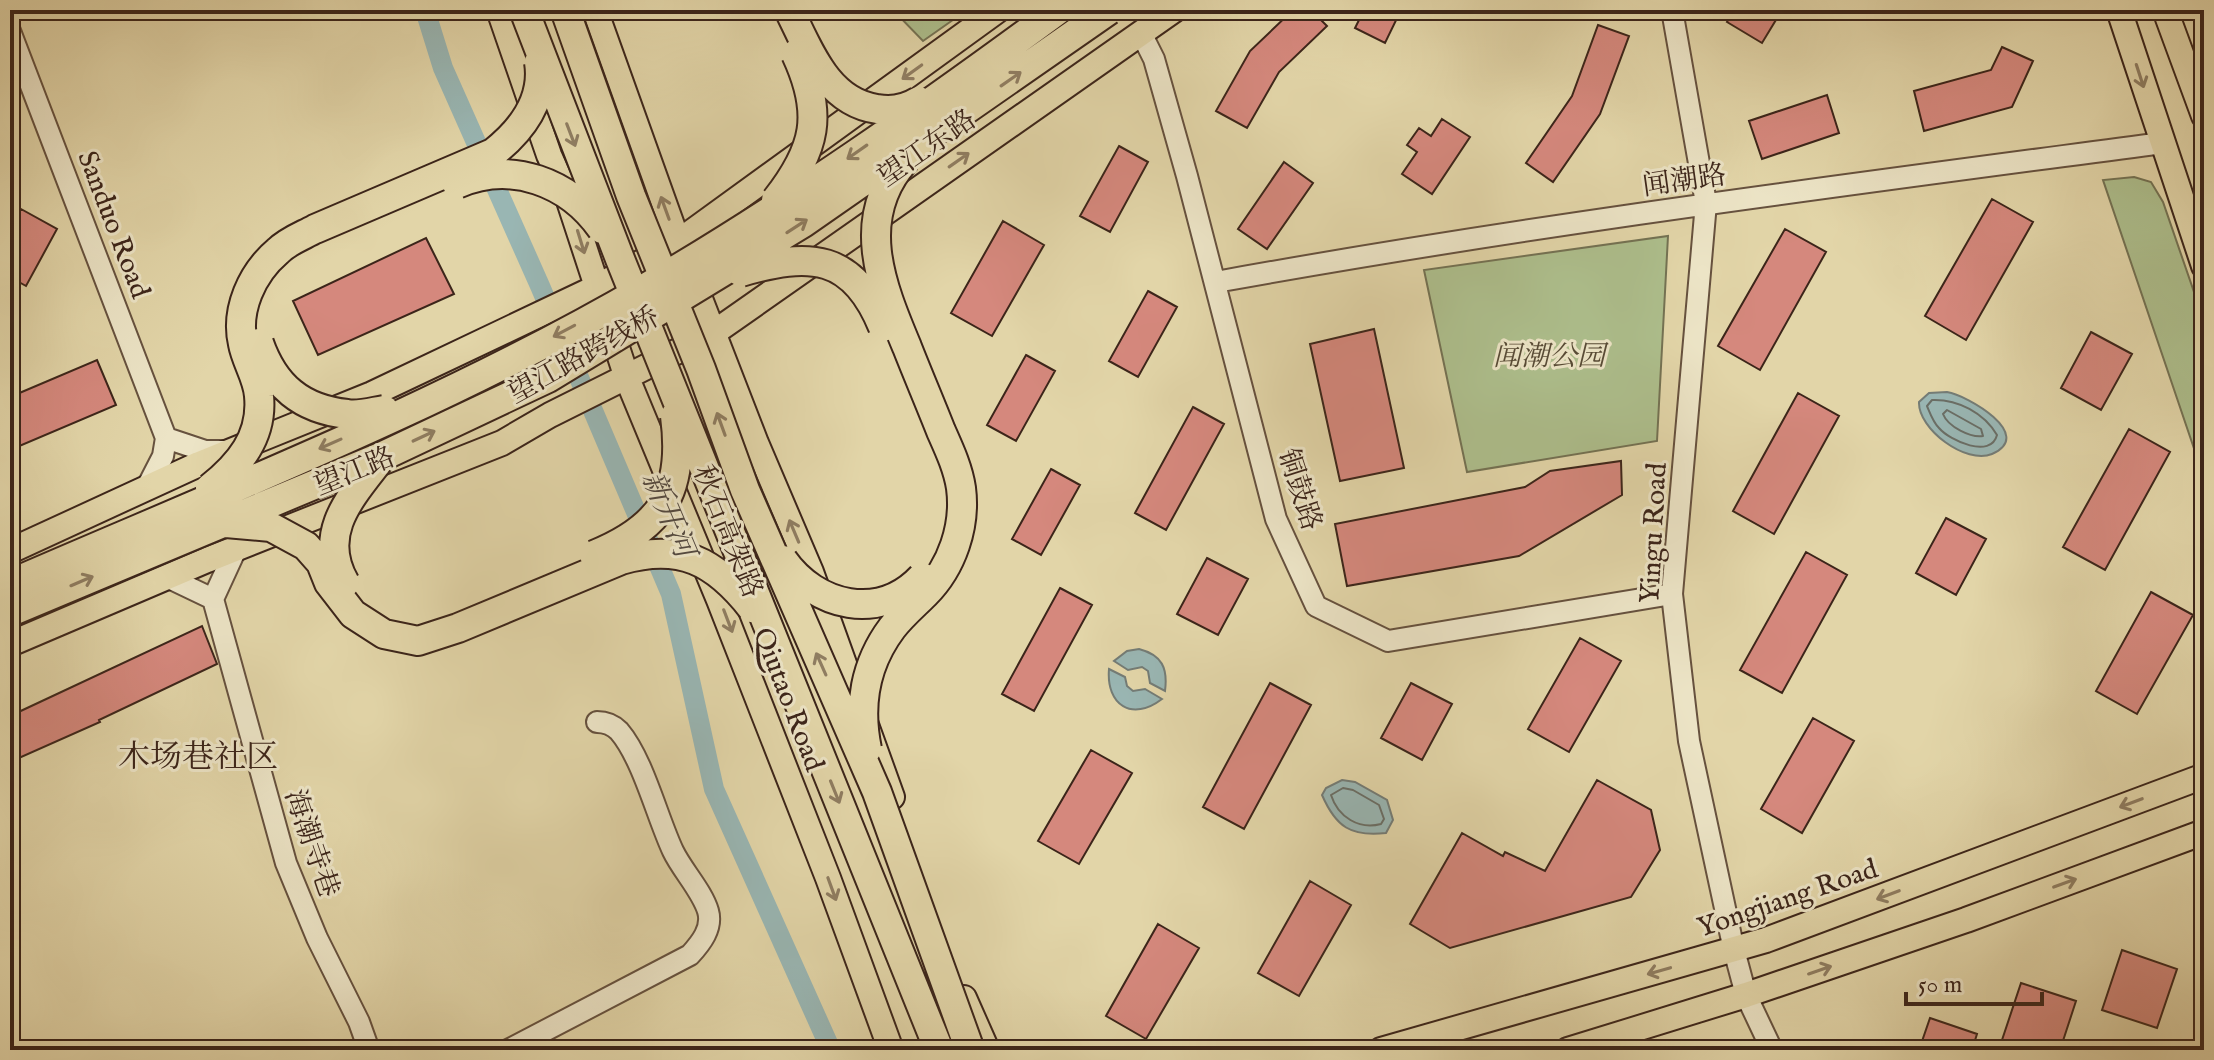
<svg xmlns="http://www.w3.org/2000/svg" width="2214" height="1060" viewBox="0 0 2214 1060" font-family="'IM FELL English','Noto Serif SC',serif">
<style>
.green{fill:#adbe8c;stroke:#747253;stroke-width:2}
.water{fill:#99b6b3;stroke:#747c76;stroke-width:2}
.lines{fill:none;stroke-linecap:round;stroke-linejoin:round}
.shore{stroke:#6a6e66;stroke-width:2}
.canal{stroke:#99b6b3;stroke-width:20}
.building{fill:#d5887d;stroke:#3c251a;stroke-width:2}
.minor-casing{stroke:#66513e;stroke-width:24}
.major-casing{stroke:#3c251a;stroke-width:28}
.minor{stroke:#ece4c6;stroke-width:20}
.major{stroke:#e2d5a8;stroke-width:24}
.highway-bridge-casing{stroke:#3c251a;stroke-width:32;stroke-linecap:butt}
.highway-bridge{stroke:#e2d5a8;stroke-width:28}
.oneway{stroke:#8f7d61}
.labels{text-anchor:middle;stroke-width:6;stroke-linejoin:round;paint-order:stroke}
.street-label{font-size:28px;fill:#3c251a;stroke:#ece4c6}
.park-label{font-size:28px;font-style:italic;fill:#584b36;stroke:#ece4c6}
.water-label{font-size:30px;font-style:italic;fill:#534940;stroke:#ece4c6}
.quarter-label{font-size:32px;fill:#3c251a;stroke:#ece4c6}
</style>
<rect width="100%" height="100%" fill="#e2d5a8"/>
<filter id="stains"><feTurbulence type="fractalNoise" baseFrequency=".0025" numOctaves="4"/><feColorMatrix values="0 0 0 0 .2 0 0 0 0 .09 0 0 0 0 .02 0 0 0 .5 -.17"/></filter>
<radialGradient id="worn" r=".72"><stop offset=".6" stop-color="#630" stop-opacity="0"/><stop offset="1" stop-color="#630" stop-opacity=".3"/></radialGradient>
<path class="green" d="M893 10H967L923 41Z
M2134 177 2151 182 2163 202 2204 321V478L2103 180Z
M1668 236 1657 441 1467 472 1424 270Z"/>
<path class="water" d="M1947 392C1967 395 2036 435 1992 454 1966 465 1918 429 1919 402L1929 393Z
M1139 649C1162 655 1168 668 1165 691L1150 683 1148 671 1142 667 1128 670 1114 661 1127 651Z
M1109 669 1125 677 1127 686 1133 691 1145 689 1162 699C1132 722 1106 705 1109 669Z
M1342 780 1355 782 1387 800 1393 820 1386 833C1351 837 1336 827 1322 795L1326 788Z"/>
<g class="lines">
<path class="shore" d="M1932 400C1958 399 1984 413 1997 435 1991 459 1950 441 1939 428 1933 422 1930 413 1927 406Z
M1947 410 1981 429 1983 436C1971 438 1948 427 1943 414Z
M1343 788 1353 790 1379 805 1384 819 1381 824C1359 830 1338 817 1331 795Z"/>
<path class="canal" d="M425 10 443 68 540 286 671 594 714 789 831 1050"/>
</g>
<path class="building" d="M1293 10H1311L1327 26 1279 72 1247 128 1216 111 1250 51Z
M1364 10H1401L1385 43 1355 28Z
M1734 10H1782L1762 43 1727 22Z
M1598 25 1629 36 1600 114 1553 182 1526 163 1572 96Z
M2002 47 2033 61 2012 107 1924 131 1914 91 1991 70Z
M1827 95 1839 133 1762 159 1749 121Z
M1442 119 1470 137 1432 194 1402 174 1417 152 1407 145 1419 128 1431 136Z
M1119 146 1148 162 1110 232 1080 216Z
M1284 162 1313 183 1267 249 1238 229Z
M1992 199 2033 222 1966 340 1925 316Z
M21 209 57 229 26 286 10 277V229Z
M1003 221 1044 245 992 336 951 313Z
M1785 229 1826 252 1760 370 1718 346Z
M426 238 454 294 318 355 293 301Z
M1148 291 1177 307 1138 377 1109 361Z
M1374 329 1404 468 1340 481 1310 344Z
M2091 332 2132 354 2101 410 2061 388Z
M1026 355 1055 371 1016 441 987 425Z
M97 360 116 405 10 450V397Z
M1798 393 1839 416 1774 534 1733 511Z
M1193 407 1224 424 1166 530 1135 513Z
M2129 429 2170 452 2105 570 2063 547Z
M1621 461 1622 495 1519 556 1347 586 1335 524 1525 487 1550 471Z
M1051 469 1080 485 1041 555 1012 539Z
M1946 518 1986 539 1956 595 1916 573Z
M1806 552 1847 575 1782 693 1740 670Z
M1207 558 1248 579 1218 635 1177 614Z
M1060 588 1092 605 1034 711 1002 694Z
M2151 592 2193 615 2137 714 2096 691Z
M202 626 217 664 99 720 100 722 10 762V716Z
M1580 638 1621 661 1569 752 1528 729Z
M1270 683 1311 705 1244 829 1203 807Z
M1411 683 1452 704 1422 760 1381 738Z
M1813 718 1854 741 1802 833 1761 809Z
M1091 750 1132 773 1079 864 1038 841Z
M1597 780 1651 810 1660 850 1631 897 1450 948 1410 924 1462 833 1503 856 1505 852 1545 871Z
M1310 881 1351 905 1299 996 1258 973Z
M1158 924 1199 948 1146 1039 1106 1016Z
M2122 950 2177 969 2157 1028 2102 1010Z
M2021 983 2076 1001 2060 1050H2023L2001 1043Z
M1930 1018 1977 1034 1972 1050H1919Z"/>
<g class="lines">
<g class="minor-casing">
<path id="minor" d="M1672 10 1706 203 1672 594 1689 741 1734 950 1746 995 1772 1050
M10 31 166 438 163 456 146 489
M1141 33 1154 59 1187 176 1276 519 1316 606 1388 641 1672 594
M1216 282C1530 225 1846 185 2162 143
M166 438 205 451H228
M236 549 213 599 286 863 317 938 359 1022 369 1050
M167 577 213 599
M508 1050 690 955C701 943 713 928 708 911 702 891 682 870 673 851 657 817 643 759 619 731 613 725 606 722 597 722"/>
</g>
<g class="major-casing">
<path id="major" d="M499 10 549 155 568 198 627 378 719 600 828 878 891 1050
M595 10 678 242 756 443 811 572 892 797
M2119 10 2204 266
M2165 10 2204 116
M10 551 199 464 372 394 595 288 678 242 998 10
M10 644 207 560 502 443 550 415 712 334 1174 10
M964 998 987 1050
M1381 1050 1766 940 2204 776
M1568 1050 1746 995 1966 920 2204 832"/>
</g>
<use href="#minor" class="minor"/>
<use href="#major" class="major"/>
<g class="highway-bridge-casing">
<path id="highway-bridge" d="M524 10 620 259 939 1050
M565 10 631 196 701 369 745 490 877 792 970 1050
M789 10C809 50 827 102 877 109 893 112 906 109 919 101
M457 184C511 160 569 182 602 229
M776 200C816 149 824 114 796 54
M741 272C809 252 853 253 883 327
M259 343C274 386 301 409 347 414 358 416 372 412 384 410
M210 488C239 465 263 437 259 396 258 378 246 361 243 344 235 310 252 273 278 251 288 241 302 236 315 229L493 153C521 131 545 100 539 62
M226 523 271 527 306 546 321 563 329 583 353 614 384 634 418 641 458 628 621 560C680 543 715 561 752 608
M594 555C663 527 685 490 675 416
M783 560C816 607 880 622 922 577
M345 583C316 533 351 497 381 458
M10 584C224 491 445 405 647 287 789 204 925 108 1058 10
M10 612 383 456 548 378 803 223 1109 10
M867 749C858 706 865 664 892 628 902 615 914 605 925 594 952 567 966 526 961 488 958 468 949 449 941 431 930 403 918 375 907 347 881 285 853 217 906 159"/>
</g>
<use href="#highway-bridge" class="highway-bridge"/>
</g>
<defs><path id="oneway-shaft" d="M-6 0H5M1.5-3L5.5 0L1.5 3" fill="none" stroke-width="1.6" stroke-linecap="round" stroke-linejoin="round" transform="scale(2)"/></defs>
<g class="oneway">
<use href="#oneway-shaft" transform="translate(912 72) rotate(144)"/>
<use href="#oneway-shaft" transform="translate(2140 76) rotate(72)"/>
<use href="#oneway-shaft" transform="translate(1011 79) rotate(-35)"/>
<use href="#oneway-shaft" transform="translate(571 135) rotate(69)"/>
<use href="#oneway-shaft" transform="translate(857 152) rotate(145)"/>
<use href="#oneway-shaft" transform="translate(959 160) rotate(-35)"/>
<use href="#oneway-shaft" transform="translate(665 208) rotate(-110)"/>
<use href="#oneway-shaft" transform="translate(797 226) rotate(-33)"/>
<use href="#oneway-shaft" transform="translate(581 242) rotate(73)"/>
<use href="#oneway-shaft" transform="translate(564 331) rotate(152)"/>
<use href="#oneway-shaft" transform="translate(721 424) rotate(-110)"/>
<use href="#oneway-shaft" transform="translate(424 436) rotate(-25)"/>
<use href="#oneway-shaft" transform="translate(330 444) rotate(156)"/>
<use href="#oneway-shaft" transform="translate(794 531) rotate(-113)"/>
<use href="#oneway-shaft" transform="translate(82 581) rotate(-23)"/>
<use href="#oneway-shaft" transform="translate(728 621) rotate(69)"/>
<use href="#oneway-shaft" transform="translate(821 664) rotate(-114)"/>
<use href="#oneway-shaft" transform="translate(835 792) rotate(68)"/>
<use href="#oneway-shaft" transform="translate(2131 803) rotate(159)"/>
<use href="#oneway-shaft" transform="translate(2065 883) rotate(-20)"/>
<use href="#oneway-shaft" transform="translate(832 889) rotate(70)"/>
<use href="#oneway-shaft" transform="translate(1888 895) rotate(159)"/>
<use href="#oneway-shaft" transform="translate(1820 970) rotate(-19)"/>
<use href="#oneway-shaft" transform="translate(1659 971) rotate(164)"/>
</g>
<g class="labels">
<g class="street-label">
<text transform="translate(926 147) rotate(-35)" y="10">望江东路</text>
<text transform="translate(1684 179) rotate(-8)" y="10">闻潮路</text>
<text transform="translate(115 224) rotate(69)" y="10">Sanduo Road</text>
<text transform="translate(583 354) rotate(-29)" y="10">望江路跨线桥</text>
<text transform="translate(354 470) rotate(-22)" y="10">望江路</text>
<text transform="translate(1301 489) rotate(72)" y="10">铜鼓路</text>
<text transform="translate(729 531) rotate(68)" y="10">秋石高架路</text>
<text transform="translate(1652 533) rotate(-87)" y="10">Yingu Road</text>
<text transform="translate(790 699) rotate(69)" y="10">Qiutao Road</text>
<text transform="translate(313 843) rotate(71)" y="10">海潮寺巷</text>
<text transform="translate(1787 897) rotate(-19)" y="10">Yongjiang Road</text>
</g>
<g class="park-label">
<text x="1549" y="365">闻潮公园</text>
</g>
<g class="water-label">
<text transform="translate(669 514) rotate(67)" y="10">新开河</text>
</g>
<g class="quarter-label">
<text x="198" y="767">木场巷社区</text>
</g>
</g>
<rect width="2214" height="1060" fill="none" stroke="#e2d5a8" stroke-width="40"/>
<rect x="12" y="12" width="2190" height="1036" fill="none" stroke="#3c251a" stroke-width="4"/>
<rect x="20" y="20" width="2174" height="1020" fill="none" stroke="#3c251a" stroke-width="2"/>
<path d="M1906 992v12h136v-12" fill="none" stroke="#3c251a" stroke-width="4"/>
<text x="1918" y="992" font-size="24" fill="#3c251a" stroke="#ece4c6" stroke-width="6" paint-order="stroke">50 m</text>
<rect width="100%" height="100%" filter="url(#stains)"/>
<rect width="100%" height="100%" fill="url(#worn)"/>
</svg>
